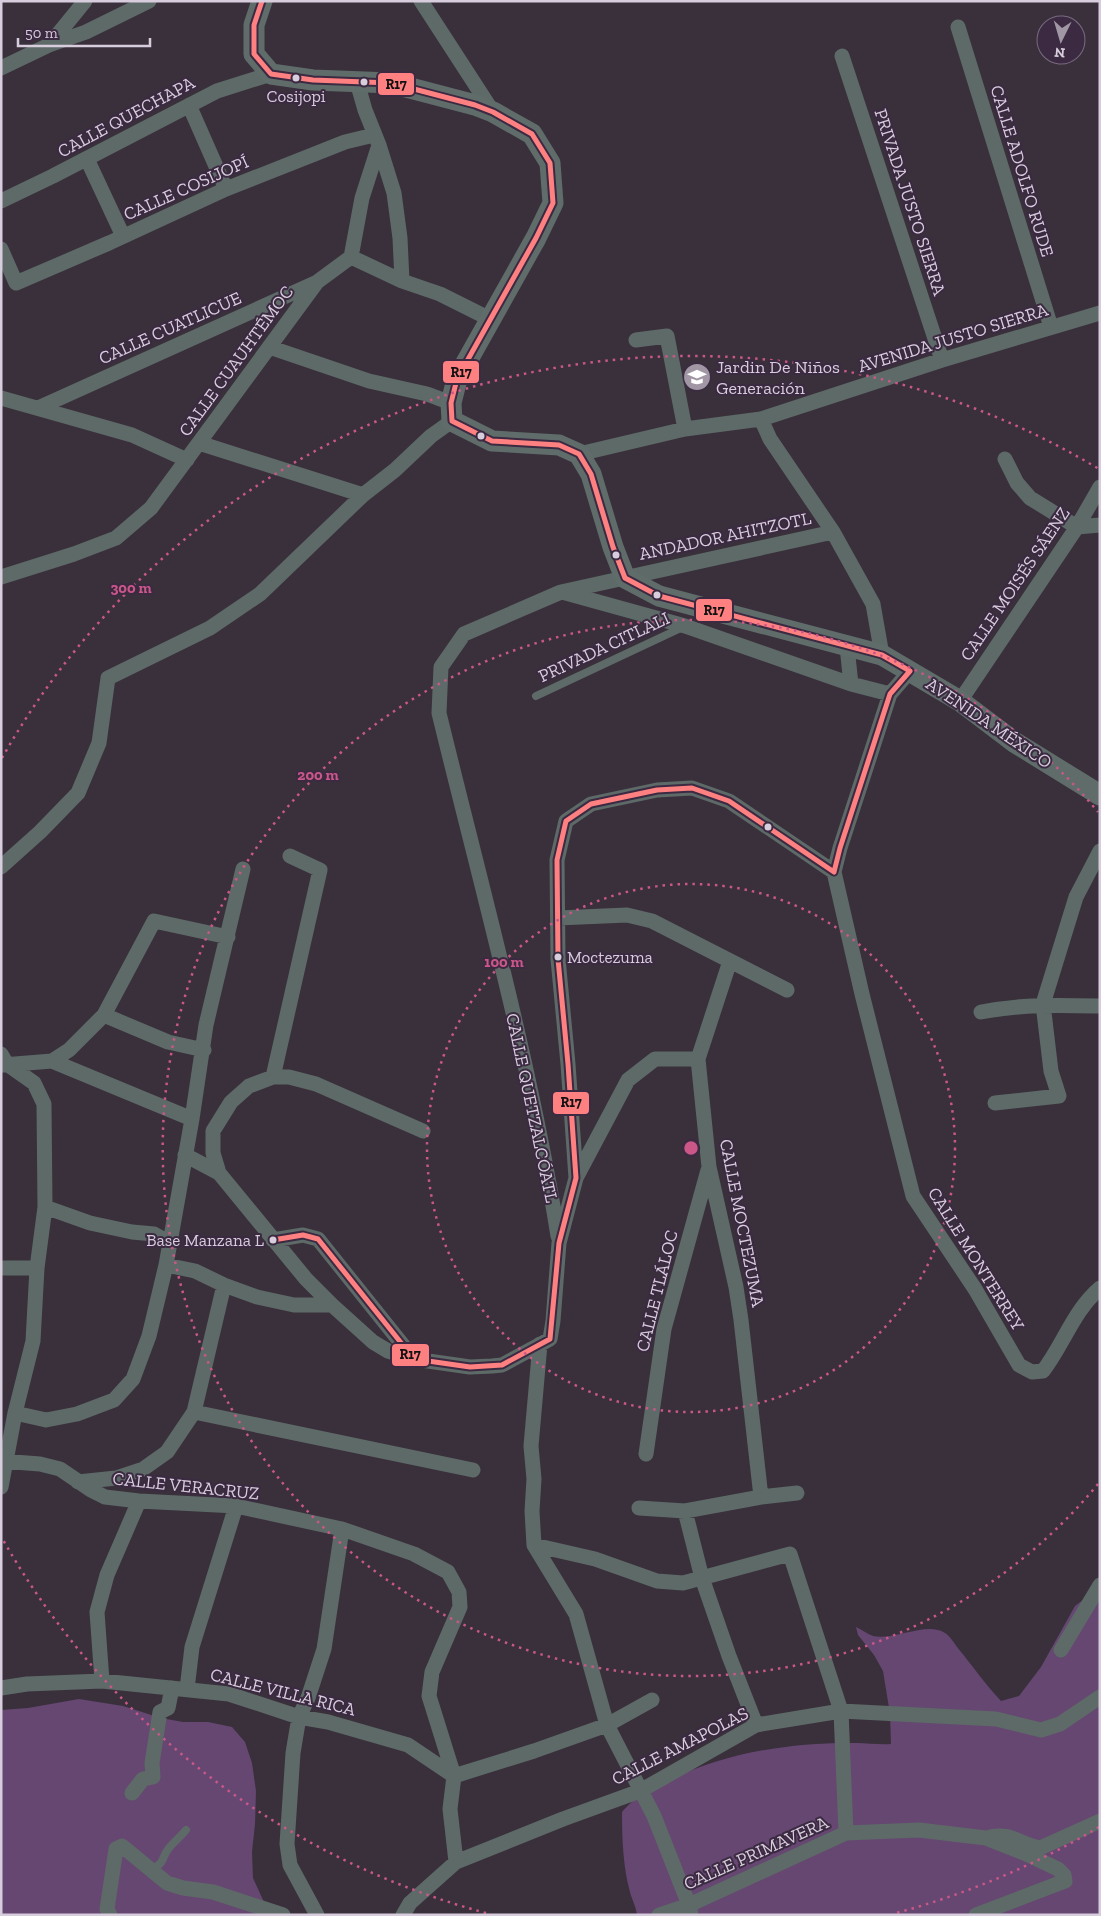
<svg xmlns="http://www.w3.org/2000/svg" width="1101" height="1916" viewBox="0 0 1101 1916" font-family="'Zilla Slab',serif">
<style>
.green{fill:#654771}
.lines{fill:none;stroke-linecap:round;stroke-linejoin:round}
.lane{stroke:#5e6a67;stroke-width:8}
.street{stroke:#5e6a67;stroke-width:15}
.secondary{stroke:#5f6c6a;stroke-width:21}
.bus-1-casing{stroke:#3b2a42;stroke-width:9}
.bus-1{stroke:#ff8080;stroke-width:5}
.ring{fill:none;stroke:#ca5788;stroke-width:2.5;stroke-dasharray:2.5 5}
.bus-dot{fill:#d8cddc;stroke:#3b2a42;stroke-width:2}
.labels{text-anchor:middle;stroke-width:4;stroke-linejoin:round;paint-order:stroke}
.bus-label{font-size:17px;fill:#d8cddc;stroke:#3b2a42}
.street-label{font-size:18px;fill:#d8cddc;stroke:#3b2a42}
.poi-label{font-size:18px;fill:#d8cddc;stroke:#3b2a42;text-anchor:start}
.centre{fill:#ca5788;stroke:#3b2a42;stroke-width:2.5}
.ring-label{font-size:15px;text-anchor:middle;font-weight:bold;fill:#ca5788;stroke:#3b2a42;stroke-width:4;stroke-linejoin:round;paint-order:stroke}
.line-badge{stroke:#3b2a42;stroke-width:2}
.pale-badge-label{font-size:14px;text-anchor:middle;font-weight:bold;fill:#111}
</style>
<rect width="100%" height="100%" fill="#39303c"/>
<path class="green" d="M1100 1587V1915H637C636 1906 632 1900 630 1892 623 1867 622 1838 622 1812 635 1797 643 1794 661 1784 721 1753 790 1742 857 1743 868 1743 879 1745 891 1744L890 1714 883 1671 874 1655 858 1635 856 1627C861 1629 867 1634 873 1636 895 1641 926 1621 945 1633 950 1636 954 1643 957 1647 972 1665 985 1684 1001 1701L1019 1696 1041 1667 1075 1606Z
M79 1699 123 1706 161 1718 183 1722H208L232 1727 245 1742 252 1763 256 1791 255 1824 252 1852 253 1878 270 1915H1V1710L28 1708Z"/>
<g class="lines">
<path class="lane" d="M536 696 683 627
M151 1869C167 1862 160 1859 169 1848 174 1842 181 1836 186 1830"/>
<path class="street" d="M421 1 493 112
M958 27 1051 327
M50 44 85 1
M842 56 942 360
M1 68 49 45 86 32 149 1
M189 105 226 189
M379 145 394 193 400 238 402 281
M87 159 123 236
M1 201 53 176 217 91 271 74
M1 249 16 283 109 243 226 189 345 142 374 135
M351 257 402 281 440 294 490 319
M636 340 667 336 685 429
M269 347 369 381 427 394 451 403
M1 398 132 435 187 460
M38 408 315 283
M761 419 770 439 833 532 873 604 882 655
M199 443 363 495 395 470 431 436 452 421
M579 454 685 429 761 419 942 360 1100 313
M1005 459 1017 483 1030 498 1077 527 1100 525
M1 577 74 554 116 538 151 508 317 282 351 257 362 198 379 145 365 110 357 82
M562 592 685 626 851 684
M847 647 851 684 890 694
M910 671 890 694 840 848 834 872 862 994 913 1196 975 1289 1019 1365 1032 1372 1043 1371C1063 1345 1074 1310 1100 1288
M960 701 1077 527 1100 487
M1 867 40 832 78 793 99 743 108 678 210 628 260 594 363 495
M558 918 627 915 652 921 787 990
M730 961 698 1059 709 1167 736 1287 741 1320 761 1497
M981 1012C1024 1004 1057 1005 1100 1006
M104 1015 168 1042 204 1050
M1 1054 7 1064 34 1083 44 1104 45 1207 37 1268 33 1341 15 1413 1 1487
M52 1061 69 1050 104 1015 154 921 228 937
M3 1065 52 1061 192 1119
M273 1077 320 870 290 856
M995 1103 1059 1096 1051 1071 1043 1004 1076 897 1100 851
M423 1131 316 1084 289 1077H273L249 1086 231 1102 213 1131V1153L219 1173 306 1279 332 1305 373 1342 388 1351 414 1359 470 1367 492 1366 502 1365 550 1339 553 1321 559 1243 576 1178 568 1064 558 959 557 860 566 821 591 804 657 790 692 788 729 801 834 872
M185 1155 219 1173
M576 1178 628 1080 655 1059H698
M45 1207 90 1223 132 1232 154 1234 170 1243
M558 1236C530 1060 481 886 439 713L441 667 464 634 561 592 833 532
M273 1240 303 1235 318 1239 414 1359
M166 1265 195 1271 224 1285 257 1297 294 1305H332
M1 1268H37
M540 1344 531 1446 534 1479 532 1511 534 1545 576 1614 607 1725 654 1816 689 1905 691 1915
M194 1412 473 1470
M15 1413 46 1420 77 1414 114 1400 133 1379 149 1336 166 1265 192 1119 206 1025 243 869
M646 1454 664 1329 708 1170
M1 1461 40 1464 60 1469 91 1490 105 1497 139 1501 236 1506 342 1529 414 1554 448 1572 459 1592 460 1607 432 1672 429 1696 454 1776 450 1809 456 1862 410 1903 403 1915
M78 1482 116 1478 143 1469 167 1452 194 1412 224 1285
M639 1508 685 1511 761 1497 797 1493
M685 1511 702 1578 729 1656 756 1725
M534 1545 595 1559 657 1581 683 1583 790 1554 841 1711 846 1833
M1061 1650 1100 1585
M102 1681 97 1612 107 1575 139 1501
M1 1688 27 1684 102 1681 229 1694 299 1717 328 1722 408 1745 454 1776 534 1751 607 1725 652 1700
M187 1689 192 1647 236 1506
M132 1793 143 1779 153 1777 152 1763 160 1712 168 1708 172 1688
M990 1837C1012 1832 1020 1845 1040 1848L1100 1821
M456 1862 563 1819 640 1791 756 1725 841 1711 996 1719 1041 1730 1060 1724 1100 1697
M110 1915 107 1909 116 1849 122 1846 167 1883 183 1888 213 1892 283 1915
M317 1915 290 1865 287 1844 293 1753 299 1717 308 1698 324 1649 342 1529
M659 1915 689 1905 846 1833 919 1830 986 1838 1024 1853 1058 1869 1064 1875 1065 1881 976 1915"/>
<path class="secondary" d="M262 1 254 25V54L271 74 313 80 391 83 475 105 493 112 532 134 550 163 553 203 536 238 457 379 451 403 452 421 492 441 559 445 579 454 591 474 613 547 625 578 659 596 882 655 960 701 1014 742 1100 795"/>
<g class="bus-1-casing">
<path id="bus-1" d="M262 1 254 25V54L271 74 313 80 391 83 475 105 493 112 532 134 550 163 553 203 536 238 457 379 451 403 452 421 492 441 559 445 579 454 591 474 613 547 625 578 659 596 882 655 910 671
M834 872 840 848 890 694 910 671
M273 1240 303 1235 318 1239 414 1359 470 1367 502 1365 550 1339 559 1243 576 1178 568 1064 558 959 557 860 566 821 591 804 657 790 692 788 729 801 834 872"/>
</g>
<use href="#bus-1" class="bus-1"/>
</g>
<g class="ring">
<circle cx="691" cy="1148" r="264"/>
<path d="M1098 1484A528 528 0 1 1 1098 812"/>
<path d="M1099 1827A792 792 0 0 1 896 1913M486 1913A792 792 0 0 1 2 1538M2 758A792 792 0 0 1 1099 469"/>
</g>
<defs>
<g id="school-disc" transform="scale(1.4375)"><circle r="9.5" fill="#a096a4" stroke="#3b2a42"/><path d="M0-5L7-2L0 1L-7-2ZM-4 1L0 2.5L4 1V4Q0 6-4 4Z" fill="#fff"/></g>
</defs>
<g fill-rule="evenodd">
<use href="#school-disc" x="697" y="377"/>
</g>
<g class="bus-dot">
<circle cx="296" cy="78" r="4.5"/>
<circle cx="364" cy="82" r="4.5"/>
<circle cx="481" cy="436" r="4.5"/>
<circle cx="616" cy="555" r="4.5"/>
<circle cx="657" cy="595" r="4.5"/>
<circle cx="768" cy="827" r="4.5"/>
<circle cx="558" cy="957" r="4.5"/>
<circle cx="273" cy="1240" r="4.5"/>
</g>
<g class="labels">
<g class="bus-label">
<text x="296" y="102">Cosijopi</text>
<text x="567" y="963" text-anchor="start">Moctezuma</text>
<text x="264" y="1246" text-anchor="end">Base Manzana L</text>
</g>
<g class="street-label">
<text transform="translate(126 117) rotate(-28)" y="6">CALLE QUECHAPA</text>
<text transform="translate(1022 171) rotate(73)" y="6">CALLE ADOLFO RUDE</text>
<text transform="translate(186 188) rotate(-24)" y="6">CALLE COSIJOPÍ</text>
<text transform="translate(910 202) rotate(72)" y="6">PRIVADA JUSTO SIERRA</text>
<text transform="translate(170 328) rotate(-24)" y="6">CALLE CUATLICUE</text>
<text transform="translate(953 338) rotate(-17)" y="6">AVENIDA JUSTO SIERRA</text>
<text transform="translate(236 361) rotate(-54)" y="6">CALLE CUAUHTÉMOC</text>
<text transform="translate(725 536) rotate(-12)" y="6">ANDADOR AHITZOTL</text>
<text transform="translate(1015 584) rotate(-56)" y="6">CALLE MOISÉS SÁENZ</text>
<text transform="translate(604 647) rotate(-25)" y="6">PRIVADA CITLALI</text>
<text transform="translate(989 723) rotate(34)" y="6">AVENIDA MÉXICO</text>
<text transform="translate(532 1108) rotate(78)" y="6">CALLE QUETZALCÓATL</text>
<text transform="translate(742 1223) rotate(79)" y="6">CALLE MOCTEZUMA</text>
<text transform="translate(976 1259) rotate(58)" y="6">CALLE MONTERREY</text>
<text transform="translate(657 1291) rotate(-76)" y="6">CALLE TLÁLOC</text>
<text transform="translate(186 1486) rotate(6)" y="6">CALLE VERACRUZ</text>
<text transform="translate(283 1692) rotate(14)" y="6">CALLE VILLA RICA</text>
<text transform="translate(680 1746) rotate(-27)" y="6">CALLE AMAPOLAS</text>
<text transform="translate(756 1853) rotate(-24)" y="6">CALLE PRIMAVERA</text>
</g>
<g class="poi-label">
<text x="716" y="373">Jardin De Niños<tspan x="716" dy="21">Generación</tspan></text>
</g>
</g>
<circle cx="691" cy="1148" r="8" class="centre"/>
<g class="ring-label">
<text x="131" y="593">300 m</text>
<text x="318" y="780">200 m</text>
<text x="504" y="967">100 m</text>
</g>
<g class="line-badge">
<rect x="377" y="72" width="38" height="24" rx="5" fill="#ff8080"/>
<rect x="442" y="360" width="38" height="24" rx="5" fill="#ff8080"/>
<rect x="695" y="598" width="38" height="24" rx="5" fill="#ff8080"/>
<rect x="552" y="1091" width="38" height="24" rx="5" fill="#ff8080"/>
<rect x="391" y="1343" width="39" height="24" rx="5" fill="#ff8080"/>
</g>
<g class="pale-badge-label">
<text x="396" y="89">R17</text>
<text x="461" y="377">R17</text>
<text x="714" y="615">R17</text>
<text x="571" y="1107">R17</text>
<text x="410" y="1359">R17</text>
</g>
<rect width="1101" height="1916" fill="none" stroke="#d8cddc" stroke-width="5"/>
<g transform="translate(1061 40) rotate(185)"><circle r="24" fill="#3b2a42" stroke="#7a6b80"/>
<path d="M0-4L9 19L0 12L-9 19Z" fill="#a096a4"/>
<text y="-8" font-size="14" font-weight="bold" text-anchor="middle" fill="#d8cddc">N</text>
</g>
<path d="M18 38v8h132v-8" fill="none" stroke="#d8cddc" stroke-width="2.5"/>
<text x="25" y="38" font-size="15" fill="#d8cddc" stroke="#3b2a42" stroke-width="4" paint-order="stroke">50 m</text>
</svg>
